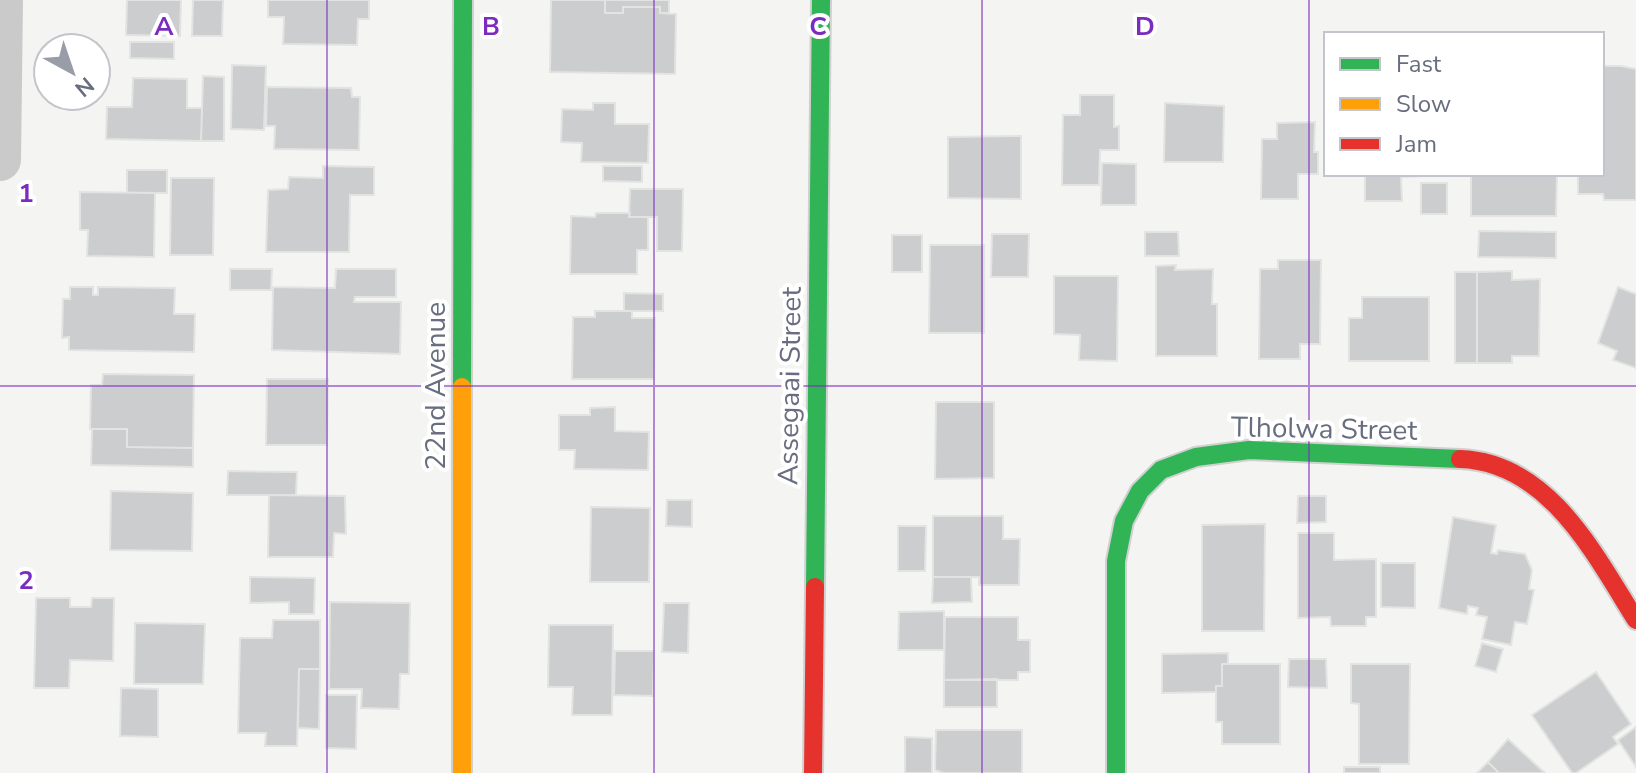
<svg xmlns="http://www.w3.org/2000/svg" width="1636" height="773" viewBox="0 0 1636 773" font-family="'Nunito Sans',sans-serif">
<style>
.building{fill:#cccdce;stroke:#e3e3e2;stroke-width:2}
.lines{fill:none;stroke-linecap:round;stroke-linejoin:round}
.fast-casing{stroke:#d0d0d1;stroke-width:22}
.slow-casing{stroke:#d0d0d1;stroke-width:22}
.jam-casing{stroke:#d0d0d1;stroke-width:22}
.street{stroke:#cacacb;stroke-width:42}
.fast{stroke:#30b455;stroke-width:18}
.slow{stroke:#ff9f0a;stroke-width:18}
.jam{stroke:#e5322d;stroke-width:18}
.grid{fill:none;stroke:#7b2cbf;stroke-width:2;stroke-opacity:0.55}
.labels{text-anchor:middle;stroke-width:8;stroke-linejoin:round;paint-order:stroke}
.street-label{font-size:28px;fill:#686e7f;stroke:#fff}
.grid-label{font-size:26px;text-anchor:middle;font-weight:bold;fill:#7b2cbf;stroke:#fff;stroke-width:8;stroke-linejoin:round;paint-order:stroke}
</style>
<rect width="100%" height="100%" fill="#f4f4f3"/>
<path class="building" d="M127 0H181L180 36 126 35Z
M193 0H223L222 36H192Z
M268 0H369V19H358L357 45 283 44 284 17H268Z
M551 0H605V13H623V7H660V13L676 14 675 74 550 72Z
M605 0H669V13H660V7H623V13H605Z
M130 42H174V59L130 58Z
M232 65 266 66 264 130 231 129Z
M1602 66H1621L1636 69V200H1604L1603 194H1578V174H1602Z
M203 76 224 77V141H201Z
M133 78 187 79V108H202L201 141 106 139 107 107H132Z
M267 87 351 88 352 97H360L359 150 274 149 275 126H266Z
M1080 95H1114V127L1119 126V150H1100L1099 185H1062L1063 115H1080Z
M593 103H615V124H649L648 163 581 162 582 143 561 142 562 109 593 110Z
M1165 103 1224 106 1223 162H1164Z
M1315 122 1314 152H1318V174H1298V199H1261L1262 139H1277V123Z
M1021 136V199L948 198V137Z
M1102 163 1136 164V205H1101Z
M323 166 374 167V195H350L349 252H266L268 190 288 189 289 177 323 178Z
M603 166H642V182L603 181Z
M127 170H167V193H127Z
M1365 174H1422V176L1401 177 1402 201H1365Z
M1471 174H1557L1556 216H1471Z
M171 178H214L213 255H170Z
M1421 183H1447V214H1421Z
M630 189H683L682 251H657V217H629Z
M80 192 155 193 154 257 87 256 88 230H80Z
M596 213H630L629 217H648V250H637V274H570L571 216 595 217Z
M1479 231 1556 232V258L1478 257Z
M1145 232H1178L1179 256H1145Z
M992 234H1029L1028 277H991Z
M892 235H922V272H892Z
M930 245H984V333H929Z
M1278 260H1321L1320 344H1300V359H1259L1260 269H1278Z
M1176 265 1175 270 1213 269 1212 304H1217V356H1156V266Z
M230 269H272L271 290H230Z
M336 269H396V297H355L354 302H401L400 354 272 350 273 287 335 288Z
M1512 271V280L1540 279 1539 356H1512V363H1477V272Z
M1455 272H1477V363H1455Z
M1054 276H1118L1117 361 1079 360 1080 335 1054 334Z
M70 287H93V295H98V287L175 288 174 314H195L194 352 69 350V337L62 338 63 299H70Z
M1618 287 1636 294V368L1613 360 1617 351 1598 343Z
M624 293 663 294V311H624Z
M1362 297H1429V361H1349V318H1362Z
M595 311H632V318H655L654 379H572L573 317H595Z
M103 374 194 375 193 448 127 447V429H90L91 385H102Z
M267 379H328L327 445H266Z
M936 402H994V478L935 479Z
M615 407V431L649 432 648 470 574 469 575 450H559V415H590V408Z
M92 429H127V447L193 448V467L91 465Z
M228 471 297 472 296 495H227Z
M111 491 193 493 192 551 110 550Z
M269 495 345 496 346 534 334 533 333 557H268Z
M1298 496H1326V522L1297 523Z
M667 500H692V527L666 526Z
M591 507 650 508 649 582H590Z
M933 516H1003V539H1020L1019 585H979V577H933Z
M1453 517 1496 525 1491 553 1497 554 1498 550 1525 554 1532 570 1529 589 1534 590 1527 624 1515 622 1511 645 1482 639 1487 617 1476 615 1478 608 1468 606 1467 614 1439 608Z
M1265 524 1264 631H1202V525Z
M898 526H926L925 571H898Z
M1298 533H1334V560L1376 559V617H1366V626H1331L1330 617 1298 618Z
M1381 563H1415V608L1381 607Z
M250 577 315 578 314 614H289V602L250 603Z
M933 577H971L972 602 932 603Z
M36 598H70V607H91L92 598H114L113 661 70 660 69 688H34Z
M330 602 410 603 409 674H400L399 709 361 708 362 689H329Z
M664 603H689L688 653 662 652Z
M944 611V650H898L899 612Z
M945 617H1018V640H1030V672H1018V680H944Z
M273 620H320V669H299L297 746H265L266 733H238L240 638H272Z
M135 623 205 624 203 684H134Z
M549 625H613L612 715H572L573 687H548Z
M1482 643 1503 649 1496 672 1475 666Z
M615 651H654L653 696 614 695Z
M1228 653V664H1222V686H1216V692L1162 693V654Z
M1289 659H1326L1327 688 1288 687Z
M1222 664H1280V744H1222V722H1216V686H1222Z
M1351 664H1410L1409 764H1359V704L1351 703Z
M299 669H320L319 729 298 728Z
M1596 672 1631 724 1613 737 1618 744 1576 773H1572L1532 715Z
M997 679V707H944V680Z
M121 688 158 689V737L120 736Z
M326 695H357L356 749 326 748Z
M1636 727V767L1618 740Z
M936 730H1022V773H943L935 770Z
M905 737 932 738V773H905Z
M1508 739 1545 773H1499L1488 762Z
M1488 762 1499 773H1477Z
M1344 767H1380V773H1344Z"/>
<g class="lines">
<g class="fast-casing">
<path id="fast" d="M462 387 463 0
M815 587 821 0
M1116 773V561L1124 521 1140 491 1161 470 1196 457 1249 450 1460 459"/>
</g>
<g class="slow-casing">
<path id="slow" d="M462 773V387"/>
</g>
<g class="jam-casing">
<path id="jam" d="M1460 459C1549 462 1595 555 1636 620
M813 773 815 587"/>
</g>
<path class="street" d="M0 160 2 0"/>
<use href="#fast" class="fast"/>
<use href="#slow" class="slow"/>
<use href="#jam" class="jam"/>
</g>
<path class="grid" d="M327 0V773M654 0V773M982 0V773M1309 0V773M0 386H1636"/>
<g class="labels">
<g class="street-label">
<text transform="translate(435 386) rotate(-90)" y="10">22nd Avenue</text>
<text transform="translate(789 386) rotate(-89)" y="10">Assegaai Street</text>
<text transform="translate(1324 428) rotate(1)" y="10">Tlholwa Street</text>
</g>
</g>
<g class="grid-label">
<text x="164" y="35">A</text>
<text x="491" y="35">B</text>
<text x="818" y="35">C</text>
<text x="1145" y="35">D</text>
<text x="26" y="202">1</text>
<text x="26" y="589">2</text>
</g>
<rect x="1324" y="32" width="280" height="144" fill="#ffffff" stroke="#c3c5cc" stroke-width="2"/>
<rect x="1340" y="58" width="40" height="12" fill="#30b455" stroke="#c3c5cc" stroke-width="2"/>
<text x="1396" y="72" font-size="24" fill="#686e7f">Fast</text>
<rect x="1340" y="98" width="40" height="12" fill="#ff9f0a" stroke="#c3c5cc" stroke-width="2"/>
<text x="1396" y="112" font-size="24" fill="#686e7f">Slow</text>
<rect x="1340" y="138" width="40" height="12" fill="#e5322d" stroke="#c3c5cc" stroke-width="2"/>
<text x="1396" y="152" font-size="24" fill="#686e7f">Jam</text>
<g transform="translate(72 72) rotate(140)"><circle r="38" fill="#ffffff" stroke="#c3c5cc" stroke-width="2"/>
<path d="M0-6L14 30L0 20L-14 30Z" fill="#999da8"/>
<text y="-12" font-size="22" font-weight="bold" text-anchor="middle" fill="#686e7f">N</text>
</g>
</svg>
